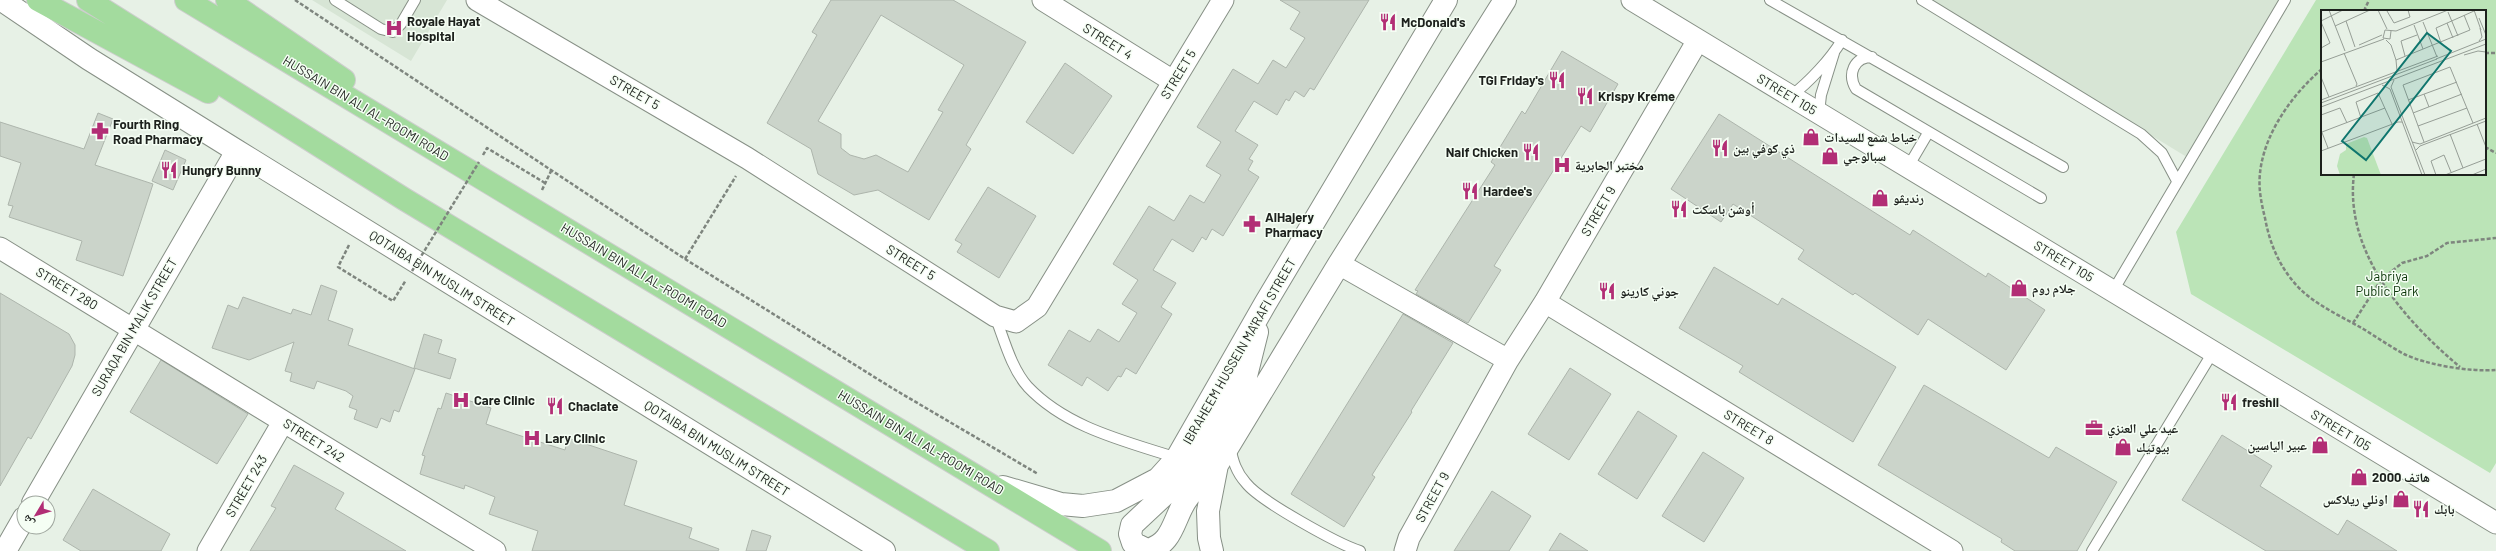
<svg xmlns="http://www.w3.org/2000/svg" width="2496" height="551" viewBox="0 0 2496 551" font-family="Barlow,'Noto Naskh Arabic',sans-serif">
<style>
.built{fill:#d7e5d5}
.green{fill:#bbe4b7;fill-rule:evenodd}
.building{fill:#cbd4ca;stroke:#adb5ac;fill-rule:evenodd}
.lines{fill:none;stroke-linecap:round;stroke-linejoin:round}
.lane-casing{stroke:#879086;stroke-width:12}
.street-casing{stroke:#879086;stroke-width:23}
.secondary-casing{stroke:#879086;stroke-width:24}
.highway-casing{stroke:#cdcecd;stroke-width:24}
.path{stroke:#7e857e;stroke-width:2.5;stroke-dasharray:4 2;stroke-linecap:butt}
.lane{stroke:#fff;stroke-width:10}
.street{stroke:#fff;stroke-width:21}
.secondary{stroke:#fff;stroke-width:22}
.highway{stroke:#a3db9e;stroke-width:22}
.path-bridge{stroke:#7e857e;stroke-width:2.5;stroke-dasharray:4 2;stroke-linecap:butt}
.labels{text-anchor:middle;stroke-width:3;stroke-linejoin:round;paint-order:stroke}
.poi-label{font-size:13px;font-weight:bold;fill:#1d211d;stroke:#f5fef4;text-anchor:start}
.street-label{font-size:13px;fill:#1d211d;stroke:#f5fef4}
.park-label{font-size:13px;fill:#093307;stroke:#f5fef4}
.inset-road{fill:none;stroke:#969e96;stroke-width:1}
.view{fill:#0f766e;fill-opacity:0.15;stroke:#0f766e;stroke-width:2}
.inset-edge{fill:none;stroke:#1d211d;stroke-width:2}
</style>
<rect width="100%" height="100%" fill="#e7f1e6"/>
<path class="built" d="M312 0H447L411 61Z
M1930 0H2285L2190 159Z"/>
<path class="green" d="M2316 0H2496V463L2490 473 2191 294 2176 232ZM2322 11H2485V174H2322Z"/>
<path class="building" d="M831 0H953L1026 42 966 145 971 149 929 220 878 190 854 195 818 174 811 149 767 123 817 35 812 32ZM881 15 964 65 938 110 943 112 908 172 876 155 864 159 850 155 841 148V134L818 121Z
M1280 0H1369L1314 90 1310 88 1304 97 1295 91 1289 101 1286 99 1277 115 1254 101 1235 131 1258 145 1249 159 1253 161 1248 170 1259 177 1223 236 1212 229 1206 240 1202 237 1193 252 1172 239 1153 270 1176 283 1161 307 1172 314 1136 374 1126 368 1121 377 1118 376 1108 391 1087 377 1082 386 1048 365 1069 330 1090 342 1098 329 1119 342 1137 313 1122 304 1138 280 1113 264 1149 206 1174 221 1190 195 1204 203 1221 175 1206 166 1221 142 1197 127 1233 69 1258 84 1273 60 1286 68 1305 38 1290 29 1300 12Z
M1562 51 1618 84 1590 132 1581 126 1494 266 1501 270 1468 323 1466 322 1416 294 1418 291 1415 290 1495 165 1491 162 1522 111 1525 114Z
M1065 63 1112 96 1073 154 1026 122Z
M98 113 113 119 95 165 153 184 123 276 76 260 82 241 9 217 13 206 8 205 21 163 0 156V122L84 149Z
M1719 114 1910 235 1913 230 1986 277 1988 273 2045 310 2006 370 1928 319 1918 335 1855 293 1853 295 1798 259 1804 250 1733 204 1721 222 1671 189Z
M165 150 186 160 173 190 152 181Z
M988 187 1036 216 999 278 957 252 962 244 955 240Z
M1714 267 1778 305 1782 298 1896 367 1853 442 1739 372 1743 366 1679 328Z
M321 285 337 291 328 320 353 329 348 345 415 369 399 412 394 410 390 422 381 418 377 428 354 419 357 410 349 407 353 396 346 391 317 381 314 389 290 381 292 373 285 371 294 342 249 360 212 348 228 305 238 309 243 297 291 314 293 309 311 315Z
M0 293 69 334 75 345V355L72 366 31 439 28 437 0 486Z
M1403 314 1453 343 1411 411 1412 412 1372 475 1375 477 1344 527 1291 494Z
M424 334 442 340 438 353 456 359 450 379 414 368Z
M161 360 248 414 217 464 130 412Z
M1570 368 1611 394 1569 460 1528 434Z
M1924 385 2049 458 2056 447 2117 482 2077 551H2015L2001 542 2002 539 1878 465Z
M446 393 491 408 486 424 515 434 565 450 568 438 637 461 624 505 692 528 689 538 719 549 718 551H532L538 531 489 514 495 497 465 485 464 489 420 474 425 456 422 455 438 408 441 409Z
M1638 411 1677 436 1637 499 1598 474Z
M2222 435 2272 466 2260 486 2338 535 2347 520 2397 551H2266L2182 500Z
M1703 452 1744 478 1704 542 1662 516Z
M294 465 344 493 335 509 406 551H250L276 508 271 506Z
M93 489 170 534 161 551H81L63 540Z
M1492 491 1531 516 1509 551H1454Z
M752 530 771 536 766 551H746Z
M1560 533 1588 551H1549Z"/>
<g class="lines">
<g class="lane-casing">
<path id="lane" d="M335 0 381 29 393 32 401 24 415 0
M1770 0 2063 167
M1922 0 2141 134 2162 153 2177 181
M1872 57C1854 57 1847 74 1856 89L2041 198
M1791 96C1809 82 1830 60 1842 40
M1819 113 1821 95 1834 53
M1908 167 1928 133
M2113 291 2285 0
M995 316C1004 339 1011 368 1028 387 1067 428 1125 441 1177 458
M1230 447C1233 461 1236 472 1246 483 1260 501 1338 544 1360 551
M2092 551 2213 352"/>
</g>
<g class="street-casing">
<path id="street" d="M477 0 747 158 995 316 1016 322 1037 307 1223 0
M1043 0 1173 81
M1632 0 2496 523
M0 248 495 551
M1339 264 1508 360
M1545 302 1952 551
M208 551 283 422
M1405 551 1409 538 1508 360 1545 302 1698 40"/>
</g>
<g class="secondary-casing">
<path id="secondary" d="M2 0 89 59 237 151 884 551
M1217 465C1205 477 1192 489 1183 505 1173 523 1171 545 1147 550L1133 543 1130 534 1132 525 1179 481 1195 460 1246 376 1257 332
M1003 487 1061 504 1083 506 1116 501 1158 479 1177 458 1265 304 1446 0
M33 503 237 151
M5 551 24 518
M1212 551 1209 538 1208 511 1217 465 1339 264 1505 0"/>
</g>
<g class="highway-casing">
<path id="highway" d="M38 0 208 92
M88 0 404 199 988 551
M186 0 1100 551
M227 0 344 80"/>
</g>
<path class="path" d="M295 0 685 259 892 388 1038 474
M2364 11 2369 0
M2485 53H2496
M2322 69C2289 97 2255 145 2260 192 2261 201 2263 210 2265 218 2270 245 2280 268 2299 288 2317 306 2343 317 2365 330 2378 338 2391 347 2404 354 2427 365 2470 372 2496 370
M2485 147 2496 153
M483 155 487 148 545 183
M2354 174C2344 252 2404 320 2460 367
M542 190 552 169
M349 245 338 267 393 301 406 280
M685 259 736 176
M2353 323 2381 280 2402 263 2427 256 2447 243 2496 238"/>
<use href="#lane" class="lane"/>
<use href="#street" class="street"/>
<use href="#secondary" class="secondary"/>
<use href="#highway" class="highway"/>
<path class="path-bridge" d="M412 271 479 162"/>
</g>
<defs>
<g id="restaurant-bare" transform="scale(1.38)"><path d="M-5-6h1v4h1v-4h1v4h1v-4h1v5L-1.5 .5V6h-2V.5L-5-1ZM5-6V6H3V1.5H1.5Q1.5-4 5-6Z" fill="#b22e75" stroke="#f5fef4" stroke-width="2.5" paint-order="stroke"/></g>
<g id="hospital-bare" transform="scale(1.38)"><path d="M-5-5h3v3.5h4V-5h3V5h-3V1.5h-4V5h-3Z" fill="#b22e75" stroke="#f5fef4" stroke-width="2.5" paint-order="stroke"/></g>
<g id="pharmacy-bare" transform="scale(1.38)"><path d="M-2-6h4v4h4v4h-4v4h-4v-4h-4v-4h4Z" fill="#b22e75" stroke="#f5fef4" stroke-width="2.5" paint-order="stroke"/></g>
<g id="shop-bare" transform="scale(1.38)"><path d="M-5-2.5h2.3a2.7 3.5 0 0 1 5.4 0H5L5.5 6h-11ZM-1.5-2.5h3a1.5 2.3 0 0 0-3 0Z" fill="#b22e75" stroke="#f5fef4" stroke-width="2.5" paint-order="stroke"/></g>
<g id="office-bare" transform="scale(1.38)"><path d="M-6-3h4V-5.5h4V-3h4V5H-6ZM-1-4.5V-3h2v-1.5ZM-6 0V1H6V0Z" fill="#b22e75" stroke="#f5fef4" stroke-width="2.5" paint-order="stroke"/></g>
</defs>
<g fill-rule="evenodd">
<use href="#restaurant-bare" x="1388" y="22"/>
<use href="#hospital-bare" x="394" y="28"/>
<use href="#restaurant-bare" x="1557" y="80"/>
<use href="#restaurant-bare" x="1585" y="96"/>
<use href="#pharmacy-bare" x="100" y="131"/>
<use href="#shop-bare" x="1811" y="137"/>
<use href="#restaurant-bare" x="1720" y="148"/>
<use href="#restaurant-bare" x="1531" y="152"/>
<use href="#shop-bare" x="1830" y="156"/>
<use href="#hospital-bare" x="1562" y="165"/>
<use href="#restaurant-bare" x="169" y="170"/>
<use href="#restaurant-bare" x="1470" y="191"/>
<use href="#shop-bare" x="1880" y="198"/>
<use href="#restaurant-bare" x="1679" y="209"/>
<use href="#pharmacy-bare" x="1252" y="224"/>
<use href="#shop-bare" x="2019" y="288"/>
<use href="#restaurant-bare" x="1607" y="291"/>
<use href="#hospital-bare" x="461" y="400"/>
<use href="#restaurant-bare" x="2229" y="402"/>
<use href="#restaurant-bare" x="555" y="406"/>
<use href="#office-bare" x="2094" y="428"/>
<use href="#hospital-bare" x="532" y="438"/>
<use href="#shop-bare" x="2320" y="445"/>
<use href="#shop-bare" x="2123" y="447"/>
<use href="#shop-bare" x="2359" y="477"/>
<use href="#shop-bare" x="2401" y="499"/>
<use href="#restaurant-bare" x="2421" y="509"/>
</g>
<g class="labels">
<g class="poi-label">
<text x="407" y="26">Royale Hayat<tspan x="407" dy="15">Hospital</tspan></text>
<text x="1401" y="27">McDonald's</text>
<text x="1544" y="85" text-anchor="end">TGI Friday's</text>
<text x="1598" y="101">Krispy Kreme</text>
<text x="113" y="129">Fourth Ring<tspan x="113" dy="15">Road Pharmacy</tspan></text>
<text x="1824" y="142">خياط شمع للسيدات</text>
<text x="1733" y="153">ذي كوفي بين</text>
<text x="1518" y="157" text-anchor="end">Naif Chicken</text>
<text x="1843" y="161">سبالوجي</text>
<text x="1575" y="170">مختبر الجابرية</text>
<text x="182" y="175">Hungry Bunny</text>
<text x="1483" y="196">Hardee's</text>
<text x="1893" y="203">رنديڤو</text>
<text x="1692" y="214">أوشن باسكت</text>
<text x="1265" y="222">AlHajery<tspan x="1265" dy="15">Pharmacy</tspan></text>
<text x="2032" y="293">جلام روم</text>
<text x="1620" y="296">جوني كارينو</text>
<text x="474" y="405">Care Clinic</text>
<text x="2242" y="407">freshii</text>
<text x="568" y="411">Chaclate</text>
<text x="2107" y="433">عيد علي العنزي</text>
<text x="545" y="443">Lary Clinic</text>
<text x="2307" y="450" text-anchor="end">عبير الياسين</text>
<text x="2136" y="452">بيوتيك</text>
<text x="2372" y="482">هاتف 2000</text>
<text x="2388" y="504" text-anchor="end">اونلي ريلاكس</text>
<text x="2434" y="514">بابك</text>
</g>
<g class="street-label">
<text transform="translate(1108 41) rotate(32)" y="5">STREET 4</text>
<text transform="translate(1178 74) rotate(-59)" y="5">STREET 5</text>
<text transform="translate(635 92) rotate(30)" y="5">STREET 5</text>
<text transform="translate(1787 94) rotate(31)" y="5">STREET 105</text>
<text transform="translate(366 108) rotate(31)" y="5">HUSSAIN BIN ALI AL-ROOMI ROAD</text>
<text transform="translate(1598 211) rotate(-60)" y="5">STREET 9</text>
<text transform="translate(2064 261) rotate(31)" y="5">STREET 105</text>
<text transform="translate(911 262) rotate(32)" y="5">STREET 5</text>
<text transform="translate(644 275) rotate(31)" y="5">HUSSAIN BIN ALI AL-ROOMI ROAD</text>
<text transform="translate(442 278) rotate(32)" y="5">QOTAIBA BIN MUSLIM STREET</text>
<text transform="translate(67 288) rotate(31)" y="5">STREET 280</text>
<text transform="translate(134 327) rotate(-60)" y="5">SURAQA BIN MALIK STREET</text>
<text transform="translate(1239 351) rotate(-60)" y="5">IBRAHEEM HUSSEIN MA'RAFI STREET</text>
<text transform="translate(1749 427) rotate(31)" y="5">STREET 8</text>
<text transform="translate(2341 430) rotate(31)" y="5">STREET 105</text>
<text transform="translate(314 440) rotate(32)" y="5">STREET 242</text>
<text transform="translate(921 442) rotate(31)" y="5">HUSSAIN BIN ALI AL-ROOMI ROAD</text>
<text transform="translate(717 448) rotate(32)" y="5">QOTAIBA BIN MUSLIM STREET</text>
<text transform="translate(246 486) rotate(-60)" y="5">STREET 243</text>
<text transform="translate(1432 497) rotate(-61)" y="5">STREET 9</text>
</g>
<g class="park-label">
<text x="2387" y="281">Jabriya<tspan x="2387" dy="15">Public Park</tspan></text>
</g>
</g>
<g transform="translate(2321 10)">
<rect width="165" height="165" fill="#e7f1e6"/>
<path d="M43 127 46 128 60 165H19L16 156 19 144 25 140V134Z" fill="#bbe4b7"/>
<path class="inset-road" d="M8 0 24 41M57 0 66 19M153 0 160 20M66 1 73 13 89 7 87 0M127 2 137 26M158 8 165 25M0 11 22 0M25 11 34 37M0 12 9 33 0 38M102 12 116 47M126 13 132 28M93 15 102 39M14 16 49 0M70 21 69 29 62 28 64 20 75 21 127 0M65 30 70 35 75 50 76 61M158 31 161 27 159 18M120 33 115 18 153 1M38 35 61 25M23 43 36 74 35 76M143 45 157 41 165 42M84 46 80 31 96 25M115 49 165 29M75 50 149 20 143 5M0 52 63 29M0 67 8 87M73 70 70 77 104 165M61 75 69 79 101 165M103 84 108 97M0 90 117 46M87 90 136 72M0 93 116 49M0 97 165 34M92 103 141 84M0 105 19 98 26 113M40 108 35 92 57 83 71 114M156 114 165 137M97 116 146 98M0 120 7 138M1 122 64 98M129 124 142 158M91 132 99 134 165 108M103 132 82 75 129 57 152 113M95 140 99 136 165 111M0 141 77 112H81M115 165 110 151 123 145 130 162M124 165 165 149M151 165 165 159"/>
<path class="view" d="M106 23 130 41 45 150 21 131Z"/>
<rect width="165" height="165" class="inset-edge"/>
</g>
<g transform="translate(36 515) rotate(232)"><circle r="19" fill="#f5fef4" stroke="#9fa69e"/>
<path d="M0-3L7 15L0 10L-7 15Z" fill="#b22e75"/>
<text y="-6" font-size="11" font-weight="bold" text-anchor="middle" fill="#1d211d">ش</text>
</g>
</svg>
